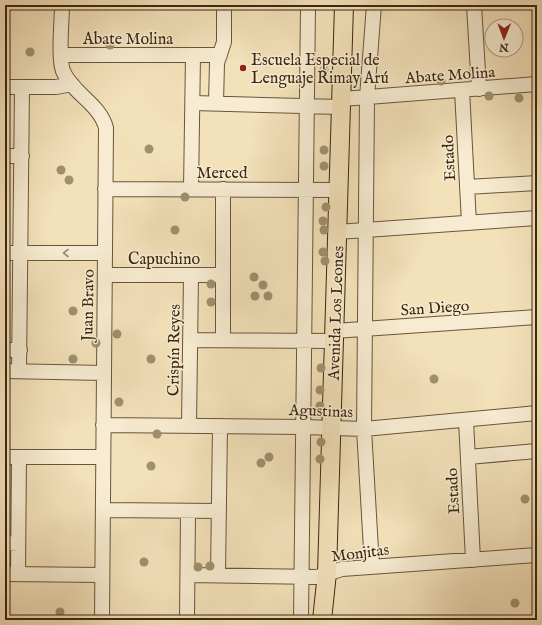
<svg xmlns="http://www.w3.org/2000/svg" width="542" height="625" viewBox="0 0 542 625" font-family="'IM FELL English',serif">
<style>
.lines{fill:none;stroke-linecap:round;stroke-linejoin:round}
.minor-casing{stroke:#6a553b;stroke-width:16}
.major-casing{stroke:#3c2611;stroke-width:20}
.minor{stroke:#f7ecd2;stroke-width:14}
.major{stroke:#f3e1b9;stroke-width:18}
.tree{fill:#a0906e}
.oneway{stroke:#9a8972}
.poi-dot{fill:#8f2418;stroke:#f7ecd2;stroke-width:1.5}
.labels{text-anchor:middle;stroke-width:3;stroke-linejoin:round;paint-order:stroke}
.street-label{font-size:16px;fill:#3c2611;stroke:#f7ecd2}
.poi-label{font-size:16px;fill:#3c2611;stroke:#f7ecd2;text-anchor:start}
</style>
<rect width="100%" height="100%" fill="#f3e1b9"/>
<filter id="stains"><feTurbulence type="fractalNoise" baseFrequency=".005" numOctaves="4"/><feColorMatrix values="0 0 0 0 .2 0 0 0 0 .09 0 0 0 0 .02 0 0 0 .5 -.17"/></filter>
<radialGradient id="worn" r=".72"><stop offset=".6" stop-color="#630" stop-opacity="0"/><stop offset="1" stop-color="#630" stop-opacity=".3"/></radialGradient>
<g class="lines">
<g class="minor-casing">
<path id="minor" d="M62 5C62 21 58 57 63 71 72 93 100 104 106 128L102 620
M474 5 479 89
M61 55H220
M5 87H56L72 84
M462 90 469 223
M342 99 537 84
M193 103 341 107
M216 103 217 63 224 42V5
M5 156H22
M467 187 537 183
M105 189 339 190
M191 189 193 55
M337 232 537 218
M5 253H105
M105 275H223
M334 331 537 317
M190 340 334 341
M223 340V189
M5 350H20
M5 371 104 373
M19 371 22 87
M466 420 473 560
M103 425 304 427 364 429 537 413
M189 426 191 275
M5 457H103
M468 457 537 451
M103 510 219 511
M5 543 18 544
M372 567 364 429 367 97 374 5
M5 574 102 575
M18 574 19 457
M188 575 317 577 342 569 537 555
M218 575 220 426
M187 620 188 511
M301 620 308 5"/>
</g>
<g class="major-casing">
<path id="major" d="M322 620 327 573 344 5"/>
</g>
<use href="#minor" class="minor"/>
<use href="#major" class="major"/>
</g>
<g class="tree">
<circle cx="110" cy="45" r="4.5"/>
<circle cx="30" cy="52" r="4.5"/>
<circle cx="320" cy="61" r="4.5"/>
<circle cx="324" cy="70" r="4.5"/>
<circle cx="441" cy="81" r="4.5"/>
<circle cx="489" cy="96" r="4.5"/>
<circle cx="519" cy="98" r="4.5"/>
<circle cx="149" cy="149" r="4.5"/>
<circle cx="324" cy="150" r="4.5"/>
<circle cx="324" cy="166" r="4.5"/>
<circle cx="61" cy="170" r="4.5"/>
<circle cx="69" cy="180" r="4.5"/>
<circle cx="185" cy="197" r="4.5"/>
<circle cx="326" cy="207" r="4.5"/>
<circle cx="323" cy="221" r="4.5"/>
<circle cx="175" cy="230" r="4.5"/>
<circle cx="324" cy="230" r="4.5"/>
<circle cx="323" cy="252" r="4.5"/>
<circle cx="325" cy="261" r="4.5"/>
<circle cx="254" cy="277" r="4.5"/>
<circle cx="211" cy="284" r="4.5"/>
<circle cx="263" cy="285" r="4.5"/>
<circle cx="255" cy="296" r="4.5"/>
<circle cx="268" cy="296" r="4.5"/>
<circle cx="211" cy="302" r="4.5"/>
<circle cx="73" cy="311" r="4.5"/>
<circle cx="117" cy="334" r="4.5"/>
<circle cx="96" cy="343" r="4.5"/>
<circle cx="73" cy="359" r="4.5"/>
<circle cx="151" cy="359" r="4.5"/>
<circle cx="321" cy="368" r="4.5"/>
<circle cx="434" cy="379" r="4.5"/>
<circle cx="320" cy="390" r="4.5"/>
<circle cx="119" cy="402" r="4.5"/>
<circle cx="320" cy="406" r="4.5"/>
<circle cx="157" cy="434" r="4.5"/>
<circle cx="321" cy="442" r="4.5"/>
<circle cx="269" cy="457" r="4.5"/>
<circle cx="320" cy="459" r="4.5"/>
<circle cx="261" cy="463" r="4.5"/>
<circle cx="151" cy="466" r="4.5"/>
<circle cx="525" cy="499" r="4.5"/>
<circle cx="144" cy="562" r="4.5"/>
<circle cx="210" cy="566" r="4.5"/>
<circle cx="198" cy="567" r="4.5"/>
<circle cx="515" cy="603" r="4.5"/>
<circle cx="60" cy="612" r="4.5"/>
</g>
<defs><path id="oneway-chevron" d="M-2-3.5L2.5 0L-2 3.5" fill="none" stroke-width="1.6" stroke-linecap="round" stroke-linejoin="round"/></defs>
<use class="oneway" href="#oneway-chevron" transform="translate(66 253) rotate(-180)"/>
<circle class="poi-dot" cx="243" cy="68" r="4"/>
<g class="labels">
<g class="street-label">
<text x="128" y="44">Abate Molina</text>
<text transform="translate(450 74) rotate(-4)" y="6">Abate Molina</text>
<text transform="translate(448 158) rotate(-93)" y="6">Estado</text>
<text x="222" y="178">Merced</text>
<text x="164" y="264">Capuchino</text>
<text transform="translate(87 305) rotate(-89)" y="6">Juan Bravo</text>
<text transform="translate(435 307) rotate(-4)" y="6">San Diego</text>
<text transform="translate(335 313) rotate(-88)" y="6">Avenida Los Leones</text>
<text transform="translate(173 350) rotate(-89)" y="6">Crispín Reyes</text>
<text transform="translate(321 410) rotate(2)" y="6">Agustinas</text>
<text transform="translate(452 491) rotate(-93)" y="6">Estado</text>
<text transform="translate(360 552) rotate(-7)" y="6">Monjitas</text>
</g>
<g class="poi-label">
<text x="251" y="65">Escuela Especial de<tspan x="251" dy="18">Lenguaje Rimay Arú</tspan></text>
</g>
</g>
<rect width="542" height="625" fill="none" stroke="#f3e1b9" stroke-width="20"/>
<rect x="6" y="6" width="530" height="613" fill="none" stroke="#3c2611" stroke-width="2"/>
<rect x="10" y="10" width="522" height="605" fill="none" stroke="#3c2611"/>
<g transform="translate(504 38) rotate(181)"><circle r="19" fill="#f7ecd2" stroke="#ac9d85"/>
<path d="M0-3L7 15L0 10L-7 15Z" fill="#8f2418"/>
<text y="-6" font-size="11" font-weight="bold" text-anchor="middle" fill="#3c2611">N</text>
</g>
<rect width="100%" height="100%" filter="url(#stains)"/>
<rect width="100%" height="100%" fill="url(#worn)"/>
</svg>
